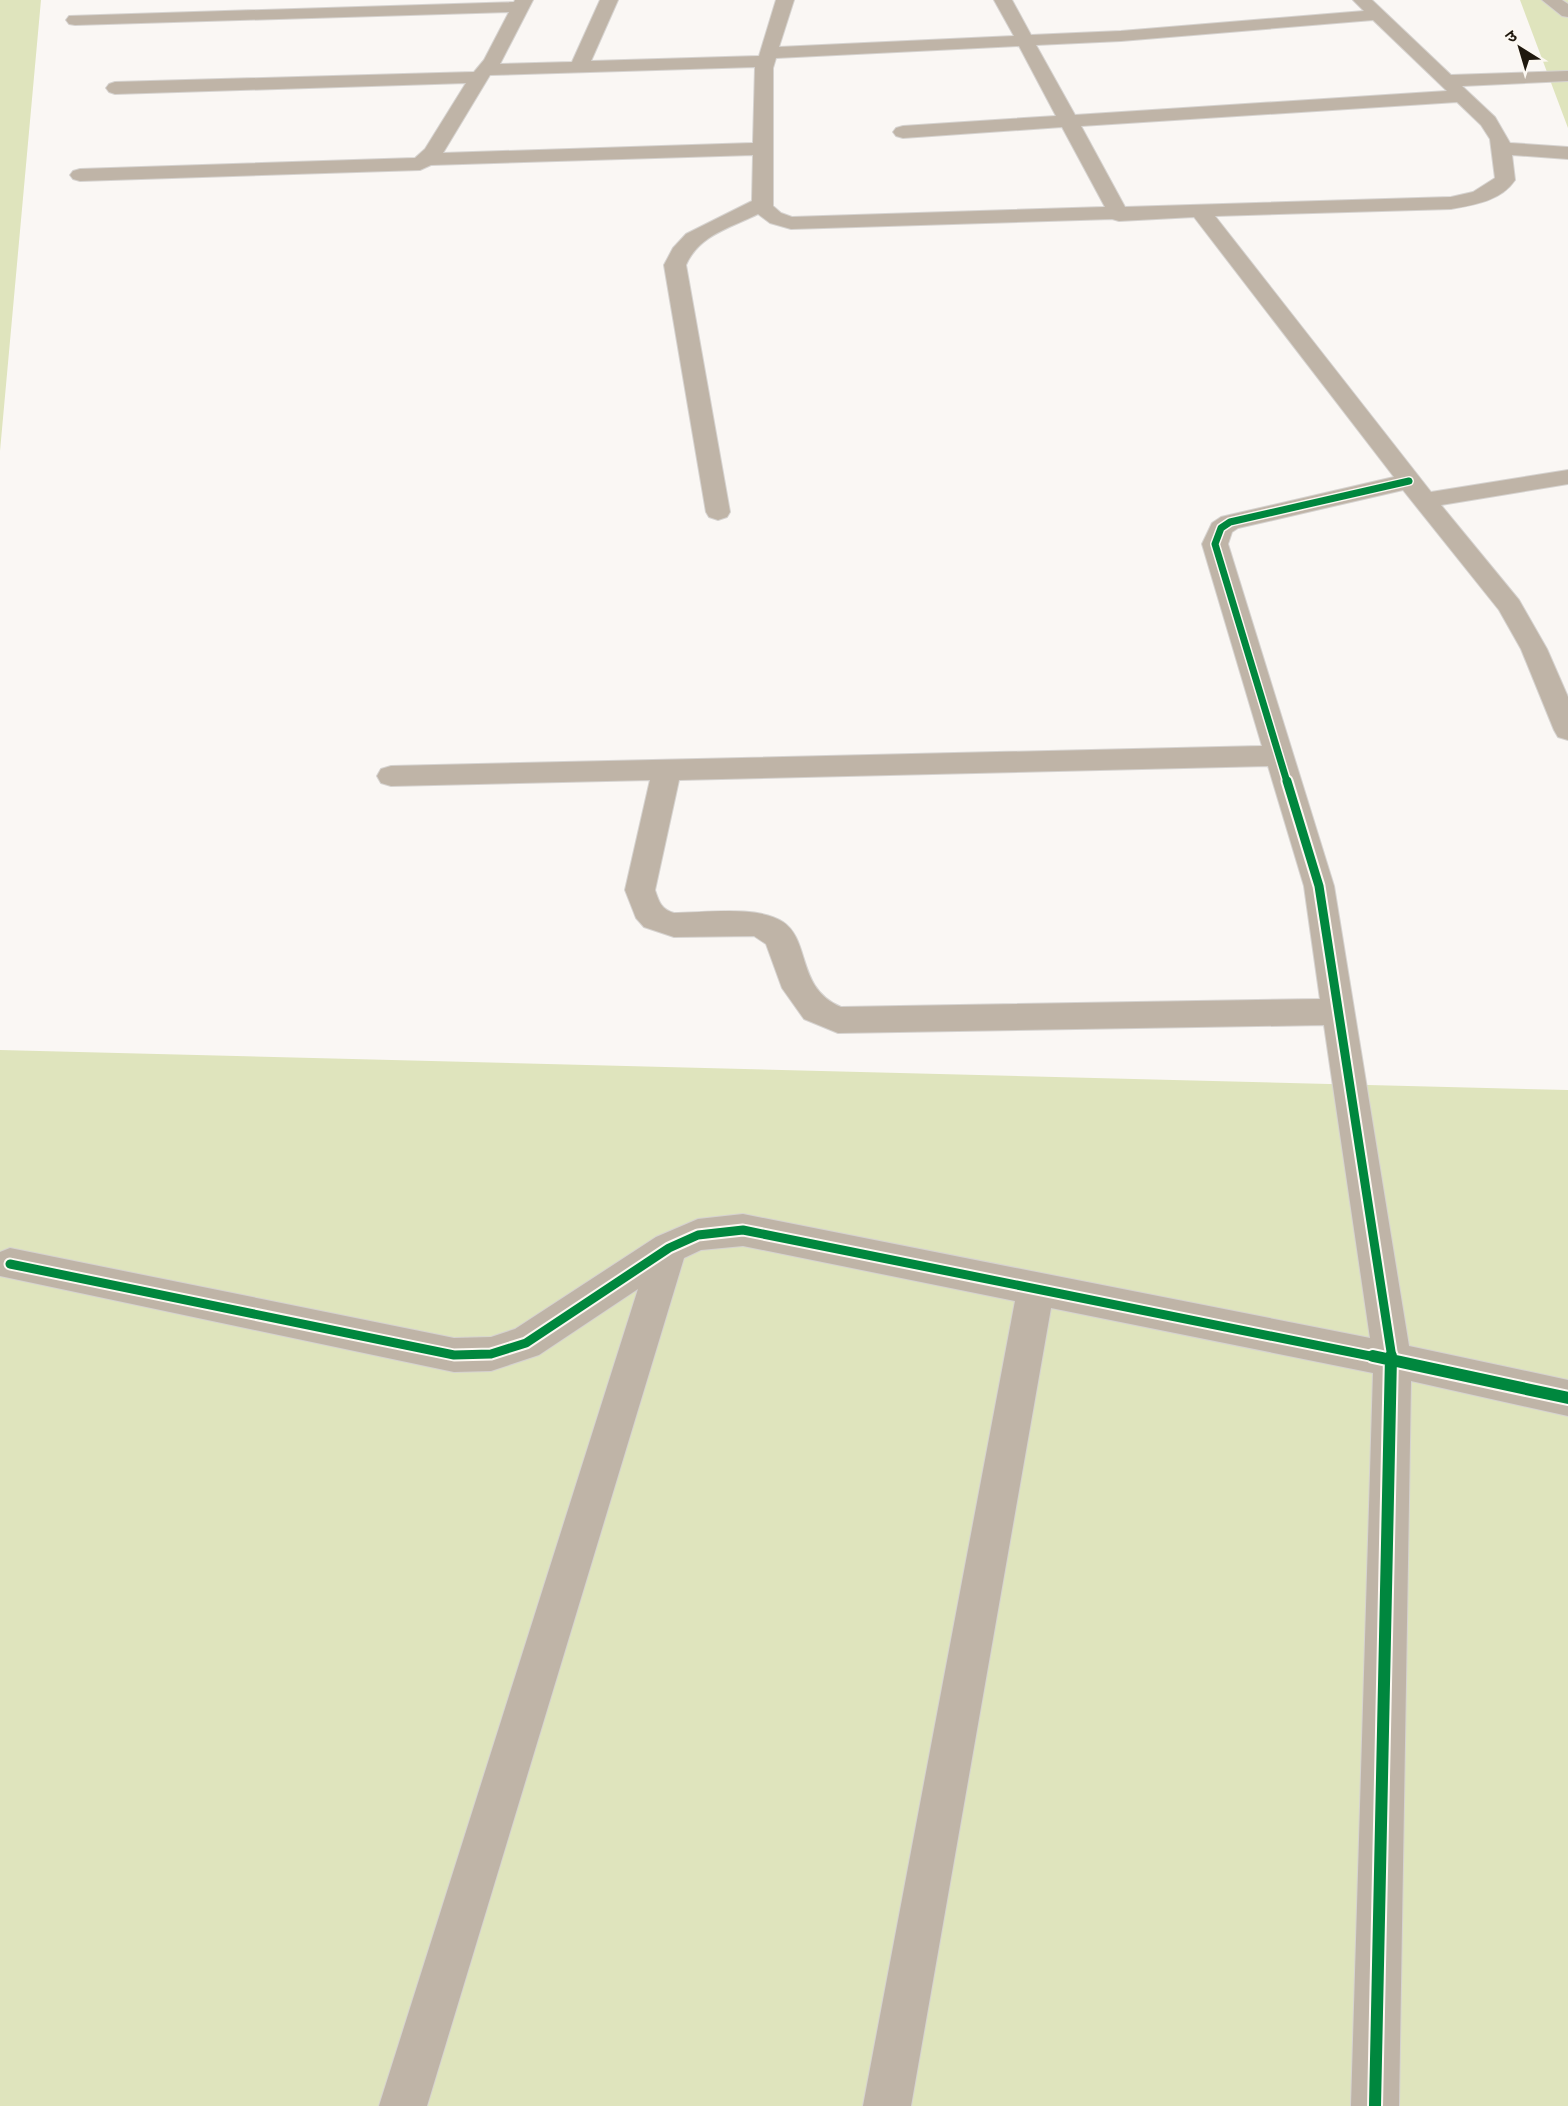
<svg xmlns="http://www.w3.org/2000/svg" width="1568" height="2106" viewBox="0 0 1568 2106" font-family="Roboto,'Noto Sans Devanagari',sans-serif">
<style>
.green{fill:#dfe4bd}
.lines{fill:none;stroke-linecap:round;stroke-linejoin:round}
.minor-casing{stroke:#d6d3d0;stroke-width:2}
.minor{fill:#bfb4a7;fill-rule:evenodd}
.cycleway-far2-casing{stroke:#fcf8f2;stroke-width:10}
.cycleway-far1-casing{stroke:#fcf8f2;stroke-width:13}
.cycleway-casing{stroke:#fcf8f2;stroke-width:16}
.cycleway-far2{stroke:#00873e;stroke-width:7}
.cycleway-far1{stroke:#00873e;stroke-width:9}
.cycleway{stroke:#00873e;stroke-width:12}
</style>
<rect width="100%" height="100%" fill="#faf7f4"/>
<path class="green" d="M0 0H41L0 451Z
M1520 0H1568V128Z
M0 1050 1568 1090V2106H0Z"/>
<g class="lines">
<g class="minor-casing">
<path id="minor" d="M515 0H533L500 64 572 62 600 0H618L591 61 759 56 776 0H794L779 47 1014 36 994 0H1012L1031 35 1121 31 1364 11 1353 0H1372L1451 75 1568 71V81L1462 86 1495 117 1510 143 1568 147V159L1512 155 1515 180C1501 201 1474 205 1451 209L1215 216 1431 492 1568 470V484L1441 505 1519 600 1547 649 1568 697V740L1558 737 1554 730 1521 649 1499 610 1403 490 1238 528 1232 532 1228 544 1334 886 1409 1346 1568 1380V1416L1411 1381 1399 2106H1351L1373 1373 1051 1308 911 2106H863L1015 1301 743 1246 701 1250 684 1258 427 2106H379L638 1289 539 1355 491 1371 454 1372 0 1276V1252L10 1248 454 1338 491 1337 515 1329 656 1237 698 1219 743 1214 1370 1338 1324 1025 838 1033 804 1019 782 988 766 944 754 936 674 937 644 927 636 918 625 890 650 780 391 786 381 783 377 776 381 769 391 766 1262 746 1202 544 1212 523 1221 517 1394 477 1194 217 1119 221 1112 219 791 229 770 223 758 214C730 228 699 235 686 265L730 512 727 517 718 520 709 517 706 512 664 265 673 248 686 234 752 201 753 155 431 165 420 170 80 181 73 179 70 175 73 171 80 169 415 158 425 149 466 83 115 94 109 92 106 88 109 84 115 82 474 72 484 60 509 12 75 25 69 24 66 20 69 16 514 2ZM1373 20 1447 91 1075 115 1036 45 1121 41ZM1019 46 1056 116 903 126 896 128 893 132 896 136 903 138 1062 127 1105 207 792 217 781 213 773 206V68L776 58ZM755 67 753 143 443 153 490 75ZM1457 102 1481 125 1490 139 1495 178 1473 192 1451 197 1125 207 1081 126ZM1268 766 1304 886 1320 999 841 1007C796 988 811 941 783 922 758 905 704 913 674 913 661 909 659 902 655 890L679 780Z
M1542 0H1562L1568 4V17L1562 16Z"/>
</g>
<use href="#minor" class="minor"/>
<g class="cycleway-far2-casing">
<path id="cycleway-far2" d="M1287 782 1215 544 1221 528 1230 522 1409 481"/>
</g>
<g class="cycleway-far1-casing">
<path id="cycleway-far1" d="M1287 781 1319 886 1392 1358
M10 1264 454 1355 491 1354 526 1343 669 1248 698 1235 743 1230 1380 1358"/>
</g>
<g class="cycleway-casing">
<path id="cycleway" d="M1373 1356 1568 1398
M1375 2106 1391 1356"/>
</g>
<use href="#cycleway-far2" class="cycleway-far2"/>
<use href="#cycleway-far1" class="cycleway-far1"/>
<use href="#cycleway" class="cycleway"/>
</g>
<g transform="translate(1520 48) rotate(323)" stroke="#fcf8f2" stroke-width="4.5" paint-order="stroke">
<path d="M0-4.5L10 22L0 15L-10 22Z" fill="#1f180e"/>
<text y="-9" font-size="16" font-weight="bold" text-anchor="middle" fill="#1f180e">उ</text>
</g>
</svg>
